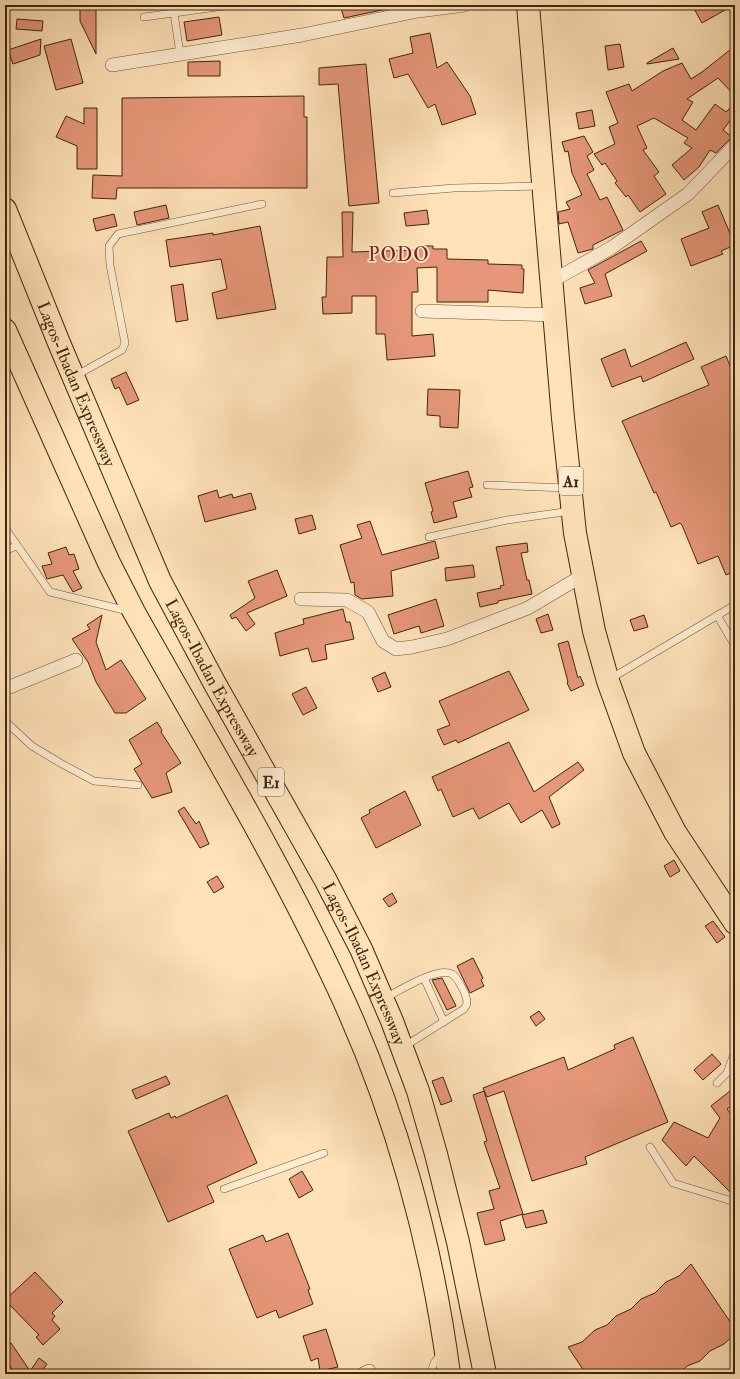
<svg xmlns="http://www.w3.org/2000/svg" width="740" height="1379" viewBox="0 0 740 1379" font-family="'IM FELL Double Pica',serif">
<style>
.building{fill:#e69779;stroke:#3f260c}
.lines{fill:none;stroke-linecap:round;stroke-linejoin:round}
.service-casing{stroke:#6f5537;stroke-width:8}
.minor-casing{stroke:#6f5537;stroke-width:14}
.trunk-casing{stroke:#3f260c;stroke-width:24}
.motorway-casing{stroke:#3f260c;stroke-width:24}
.service{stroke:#ffecd1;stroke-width:7}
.minor{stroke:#ffecd1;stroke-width:13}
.trunk{stroke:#ffe2b8;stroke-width:22}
.motorway{stroke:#ffe2b8;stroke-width:22}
.labels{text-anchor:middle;stroke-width:3.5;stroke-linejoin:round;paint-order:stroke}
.shield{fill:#ffecd1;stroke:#796147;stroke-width:1}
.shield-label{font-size:16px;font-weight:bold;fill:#3f260c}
.street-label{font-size:17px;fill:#3f260c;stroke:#ffecd1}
.quarter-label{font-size:19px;letter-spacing:1px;fill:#7a1f14;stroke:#ffecd1}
</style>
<rect width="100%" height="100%" fill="#ffe2b8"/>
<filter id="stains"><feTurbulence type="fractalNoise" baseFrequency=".005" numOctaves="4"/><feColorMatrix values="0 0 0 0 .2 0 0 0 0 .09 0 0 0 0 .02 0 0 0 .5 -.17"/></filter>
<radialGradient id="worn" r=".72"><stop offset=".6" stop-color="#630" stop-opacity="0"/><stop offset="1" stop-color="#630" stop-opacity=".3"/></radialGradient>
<path class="building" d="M84 5H96V54L80 21V8H84Z
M352 5H396V7L344 18 341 8Z
M692 5H734L702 23Z
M219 17 222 35 187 41 184 22Z
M17 19 43 21 42 31 16 29Z
M430 33 437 68 447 62 470 96 476 114 442 125 435 104 428 108 408 74 394 78 389 59 413 53 410 37Z
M41 39 40 55 13 64 8 50Z
M71 39 83 83 56 90 44 46Z
M620 44 624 67 608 70 605 46Z
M735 46V96L718 78 687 99 693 102 682 120 696 130 715 104 726 112 735 103V114L723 130 732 137 716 153 710 150 699 167 684 180 672 165 692 148 684 143 688 138 654 118 637 126 647 148 643 150 659 172 654 176 666 194 640 212 628 195 626 197 615 183 617 181 605 163 602 165 594 154 615 144 609 127 618 123 606 92 629 84 632 91 663 71 682 63 691 79 702 72Z
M673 48 679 59 647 64V63Z
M220 61V76H188V62Z
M366 64 379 203 349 206 338 84 319 85V68Z
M304 96V117H307V188H117L116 199 92 198 93 175 122 176V98Z
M84 108H97V169H77V146L56 137 66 116 84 124Z
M592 110 595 126 579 129 576 113Z
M584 136 593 152 587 156 594 170 587 174 600 200 607 197 623 230 593 245V249L578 253 568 222 559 224 558 212 570 209 566 202 582 195 572 173 568 151 565 152 562 142Z
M166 205 169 218 137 225 134 212Z
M718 205 735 245 721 251 723 254 691 266 681 239 709 228 702 212Z
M427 210 429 224 406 226 404 213Z
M342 212H353L352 252 419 250V246H433V249H447V259L488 260V264L522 265V269H524L523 293 488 290V302H437V267L417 268 418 292H412V336L433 334 435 356 387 360 385 334H376V296H352V313L323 314 322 297H326L327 257H343Z
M114 214 117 226 96 231 93 219Z
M260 226 276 309 217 319 212 293 227 289 221 259 170 267 166 240 213 233V235Z
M641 241 647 251 605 274 612 296 585 304 580 288 595 283 588 270Z
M183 284 188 320 176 322 171 286Z
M686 342 694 359 643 382 641 376 612 387 601 359 625 349 631 367Z
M726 356 735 378V571L726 575 718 556 698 564 682 525 680 523 671 527 656 492 654 493 622 421 709 385 701 367Z
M126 372 139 400 127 405 119 387 115 389 111 379Z
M428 389 460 390 458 428 440 427V416L427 415Z
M468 471 473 487 469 488 472 497 453 502 457 517 434 523 431 512 433 511 425 483Z
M217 490 219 498 232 494 233 498 251 493 256 509 205 522 198 496Z
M312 515 316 529 299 534 295 519Z
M370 521 382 555 435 541 439 558 391 571 393 596 362 599 355 595 354 582 351 583 340 545 362 538 357 525Z
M527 543 528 552 521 553 527 580H529L532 594 498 601V603L480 607 477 593 501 588 500 586 504 585 496 547Z
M66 547 69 555 74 554 79 569 73 571 82 588 73 592 63 575 47 579 42 566 52 564 48 553Z
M473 565 475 577 446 581 445 568Z
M277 570 287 596 247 613 255 624 246 631 236 617 232 619 230 615 255 598 248 581Z
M436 599 444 626 421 633 419 626 394 634 388 615Z
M343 609 346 622H350L354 639 325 645 327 659 312 662 308 648 280 656 275 633 304 624 303 619Z
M548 614 553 630 541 633 536 619Z
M102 615 96 642 106 670 121 660 146 699 126 713H115L96 682 88 662 72 639 90 629 87 625Z
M644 615 648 627 634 631 630 620Z
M568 641 578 678 580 676 584 685 571 691 567 683 568 682 558 644Z
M509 671 529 710 458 743 456 740 444 745 437 730 450 725 439 701Z
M385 672 391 687 378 692 372 678Z
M306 687 317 708 303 715 292 694Z
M157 722 162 730 161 732 181 763 166 773 172 792 152 798 134 769 142 764 129 740Z
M509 742 534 792 578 762 584 770 549 797 560 824 552 828 542 810 521 823 509 803 479 819 473 808 453 817 441 789 438 791 432 777Z
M405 791 421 825 376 848 361 818 370 813 369 810Z
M184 807 196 824 199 821 209 844 200 848 178 811Z
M674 860 680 871 670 877 664 866Z
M217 876 224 887 214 893 207 882Z
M392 893 397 902 389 907 383 899Z
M713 921 725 937 717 943 705 926Z
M473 958 483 978 481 980 484 986 470 993 457 966Z
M442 978 456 1006 447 1010 432 980Z
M539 1011 545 1019 536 1026 530 1017Z
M633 1037 668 1122 585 1157 587 1164 532 1181 504 1091 487 1097 483 1088 564 1057 568 1070 615 1049 614 1045Z
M712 1054 721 1064 703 1080 694 1070Z
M166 1076 170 1084 136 1099 132 1090Z
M443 1077 452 1101 441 1105 432 1081Z
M735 1087V1103L727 1109 735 1119V1197L694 1156 686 1166 662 1140 674 1122 708 1138 720 1118 711 1106Z
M484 1091 523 1214 500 1221 505 1240 485 1245 477 1213 494 1209 489 1191 500 1188 484 1142 487 1141 473 1095Z
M227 1095 257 1163 207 1186 214 1202 168 1222 128 1131 169 1113 171 1118 175 1116 176 1118Z
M302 1171 313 1190 299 1198 289 1179Z
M543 1210 547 1223 526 1228 522 1215Z
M288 1233 310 1289 308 1290 313 1304 279 1318 276 1310 257 1318 229 1249 263 1235 266 1242Z
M691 1264 735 1329V1334L724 1344 710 1351 700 1361 687 1366 679 1374H586L568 1347 582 1342 595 1330 607 1325 616 1316 631 1309 641 1299 655 1293 666 1282 679 1276Z
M35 1272 63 1302 52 1313 55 1316 52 1320 60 1329 43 1345 36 1337 39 1335 5 1300Z
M326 1329 338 1367 320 1371 318 1358 311 1361 303 1336Z
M11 1343 30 1371 39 1358 47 1364 40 1374H15L5 1358V1347Z"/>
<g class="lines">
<g class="service-casing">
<path id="service" d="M144 17 174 13
M180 54 174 13 224 6
M393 193 454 188 542 186
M75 376 122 350 125 343 110 265 109 246 118 234 262 204
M487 485 567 488
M5 528 50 592 128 611
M429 537 507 520 571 511
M5 551 16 546
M717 615 735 646
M610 679 735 605
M5 721 32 746 62 764 94 781 138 785
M424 978 444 1022
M385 998C399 991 438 966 452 974 456 976 458 981 460 984 464 991 467 996 467 1004L464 1009 405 1046
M717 1083 727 1073 735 1051
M650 1147 673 1183 735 1202
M224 1189 324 1153
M431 1374 434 1363 441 1354"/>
</g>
<g class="minor-casing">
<path id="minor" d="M112 65 302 35 418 11 465 5
M550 282 611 248 688 194 735 145
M422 311 555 315
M301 599 347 600 368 612 383 641 396 649 412 647 447 639 528 608 582 576
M5 689 76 660
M363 1374 369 1371"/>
</g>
<g class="trunk-casing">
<path id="trunk" d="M528 5 563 418 575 533 594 631 608 681 634 753 675 832 735 923"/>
</g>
<g class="motorway-casing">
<g id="motorway">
<path id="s1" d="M5 209 59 343 160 581 215 684 325 879 361 949 392 1021 418 1091 436 1154 458 1242 485 1374"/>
<path d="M5 330 109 563 134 612C204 737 279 860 339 990 395 1110 432 1243 449 1374"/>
</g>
</g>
<use href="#service" class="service"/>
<use href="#minor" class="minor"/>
<use href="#trunk" class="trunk"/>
<use href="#motorway" class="motorway"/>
</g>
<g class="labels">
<g class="shield">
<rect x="559" y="467" width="24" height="28" rx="3"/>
<rect x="258" y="768" width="26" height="28" rx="3"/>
</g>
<g class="shield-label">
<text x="571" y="487">A1</text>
<text x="271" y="788">E1</text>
</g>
<g class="street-label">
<text dy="6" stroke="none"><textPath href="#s1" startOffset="189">Lagos-Ibadan Expressway</textPath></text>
<text dy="6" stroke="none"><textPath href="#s1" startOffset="513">Lagos-Ibadan Expressway</textPath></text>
<text dy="6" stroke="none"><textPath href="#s1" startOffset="837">Lagos-Ibadan Expressway</textPath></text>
</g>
<g class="quarter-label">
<text x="399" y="261">PODO</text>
</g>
</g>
<rect width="740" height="1379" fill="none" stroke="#ffe2b8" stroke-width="20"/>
<rect x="6" y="6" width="728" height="1367" fill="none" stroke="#3f260c" stroke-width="2"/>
<rect x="10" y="10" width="720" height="1359" fill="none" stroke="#3f260c"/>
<rect width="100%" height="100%" filter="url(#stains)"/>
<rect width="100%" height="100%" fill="url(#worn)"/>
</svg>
